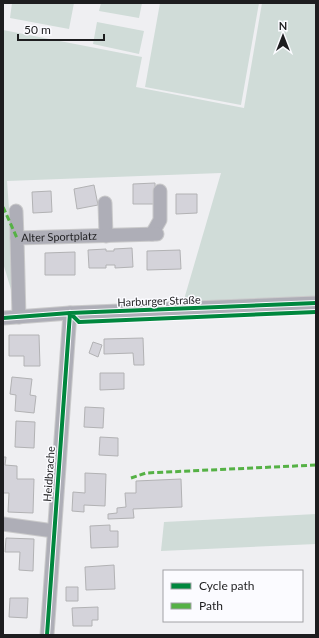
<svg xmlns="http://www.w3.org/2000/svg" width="319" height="638" viewBox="0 0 319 638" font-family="Lato,sans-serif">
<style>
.green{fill:#d0dcd8}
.building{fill:#d4d3da;stroke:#b2b2b4}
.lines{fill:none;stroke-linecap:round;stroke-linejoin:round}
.minor-casing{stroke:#cacacb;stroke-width:15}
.minor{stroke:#aeaeb7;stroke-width:13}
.quiet{stroke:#55b145;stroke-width:3;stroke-dasharray:6 3;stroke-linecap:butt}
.cycleway-casing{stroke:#fbfbff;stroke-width:6}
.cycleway{stroke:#00873e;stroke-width:4}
.labels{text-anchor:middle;stroke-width:3;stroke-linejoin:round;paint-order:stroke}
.street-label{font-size:11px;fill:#1d1d1f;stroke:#fbfbff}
</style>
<rect width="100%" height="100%" fill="#efeff2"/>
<path class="green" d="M12 3H74L69 29 10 18Z
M101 3H142L139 18 99 11Z
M160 3H259L241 105 145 87Z
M262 3H316V297L187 304 185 296 221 173 7 181 16 306 3 263V30L142 57 136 87 244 108Z
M97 22 144 31 139 54 93 44Z
M316 514V544L161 551 164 522Z"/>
<path class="building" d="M155 183V204H133V184Z
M94 185 98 205 77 209 74 189Z
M51 191 52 212 33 213 32 192Z
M176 194H197V213L176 214Z
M132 248 133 267 115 268V265H106V268H89L88 250 106 249V251H114V249Z
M180 250 181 269 147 270V251Z
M75 252V275H45V253Z
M9 335H39L40 366H24V356H9Z
M143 338 144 365H134L133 353 104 354V339Z
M93 342 102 345 98 357 89 353Z
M100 373H124V389L100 390Z
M12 377 32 379 30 395 36 396 34 413 15 411 16 395 10 394Z
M85 407 104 408 103 428 84 427Z
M16 421 35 422 34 448 15 447Z
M100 437 118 438V456L99 455Z
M3 457H6L5 465 17 466V479H34L33 513 8 512 9 493H3Z
M85 473 106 474 105 506 84 505V512L72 511 73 492 85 493Z
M181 479 182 507 133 509 134 518 108 519V514L117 513V508L126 507 125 493H136V481Z
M110 525V531H118V547L91 548 90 526Z
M6 538 34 539 33 571 19 570 20 552H5Z
M114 565 115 589 86 590 85 567Z
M66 587H78V601H66Z
M10 598H28L27 618 9 617Z
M98 607V620H92V626H73L72 608Z"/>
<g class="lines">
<g class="minor-casing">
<g id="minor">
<path d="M105 203 106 236"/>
<path d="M16 211 17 238"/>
<path d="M152 234 160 220V191"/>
<path id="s1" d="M19 317 17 238 157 234"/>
<path d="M3 318 70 313 316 303"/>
<path d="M3 524 54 531"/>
<path d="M47 635 70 313"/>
</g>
</g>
<use href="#minor" class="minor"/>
<path class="quiet" d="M3 207 17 238
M131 478 146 473 316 465"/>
<g class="cycleway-casing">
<path id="cycleway" d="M70 313 79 322 316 312
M3 318 70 313 316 303
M47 635 70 313"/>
</g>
<use href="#cycleway" class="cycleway"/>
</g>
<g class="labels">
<g class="street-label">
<text dy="4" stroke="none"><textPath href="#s1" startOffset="121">Alter Sportplatz</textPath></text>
<text transform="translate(159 301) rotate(-2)" y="4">Harburger Straße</text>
<text transform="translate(49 474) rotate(-86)" y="4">Heidbrache</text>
</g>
</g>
<rect width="319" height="638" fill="none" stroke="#1d1d1f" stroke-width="8"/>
<rect x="163" y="570" width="140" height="52" fill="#fbfbff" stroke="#a2a2a5"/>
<rect x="171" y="583" width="20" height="6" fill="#00873e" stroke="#a2a2a5"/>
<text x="199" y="590" font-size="12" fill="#1d1d1f">Cycle path</text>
<rect x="171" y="603" width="20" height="6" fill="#55b145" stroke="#a2a2a5"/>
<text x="199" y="610" font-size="12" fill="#1d1d1f">Path</text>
<g transform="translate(283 36)" stroke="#fbfbff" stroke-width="3" paint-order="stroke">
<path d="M0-3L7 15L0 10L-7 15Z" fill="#1d1d1f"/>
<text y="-6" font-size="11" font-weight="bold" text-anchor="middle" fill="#1d1d1f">N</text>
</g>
<path d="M18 34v6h86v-6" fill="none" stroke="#1d1d1f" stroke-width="2"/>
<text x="24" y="34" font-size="12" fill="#1d1d1f" stroke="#fbfbff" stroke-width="3" paint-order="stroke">50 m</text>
</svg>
